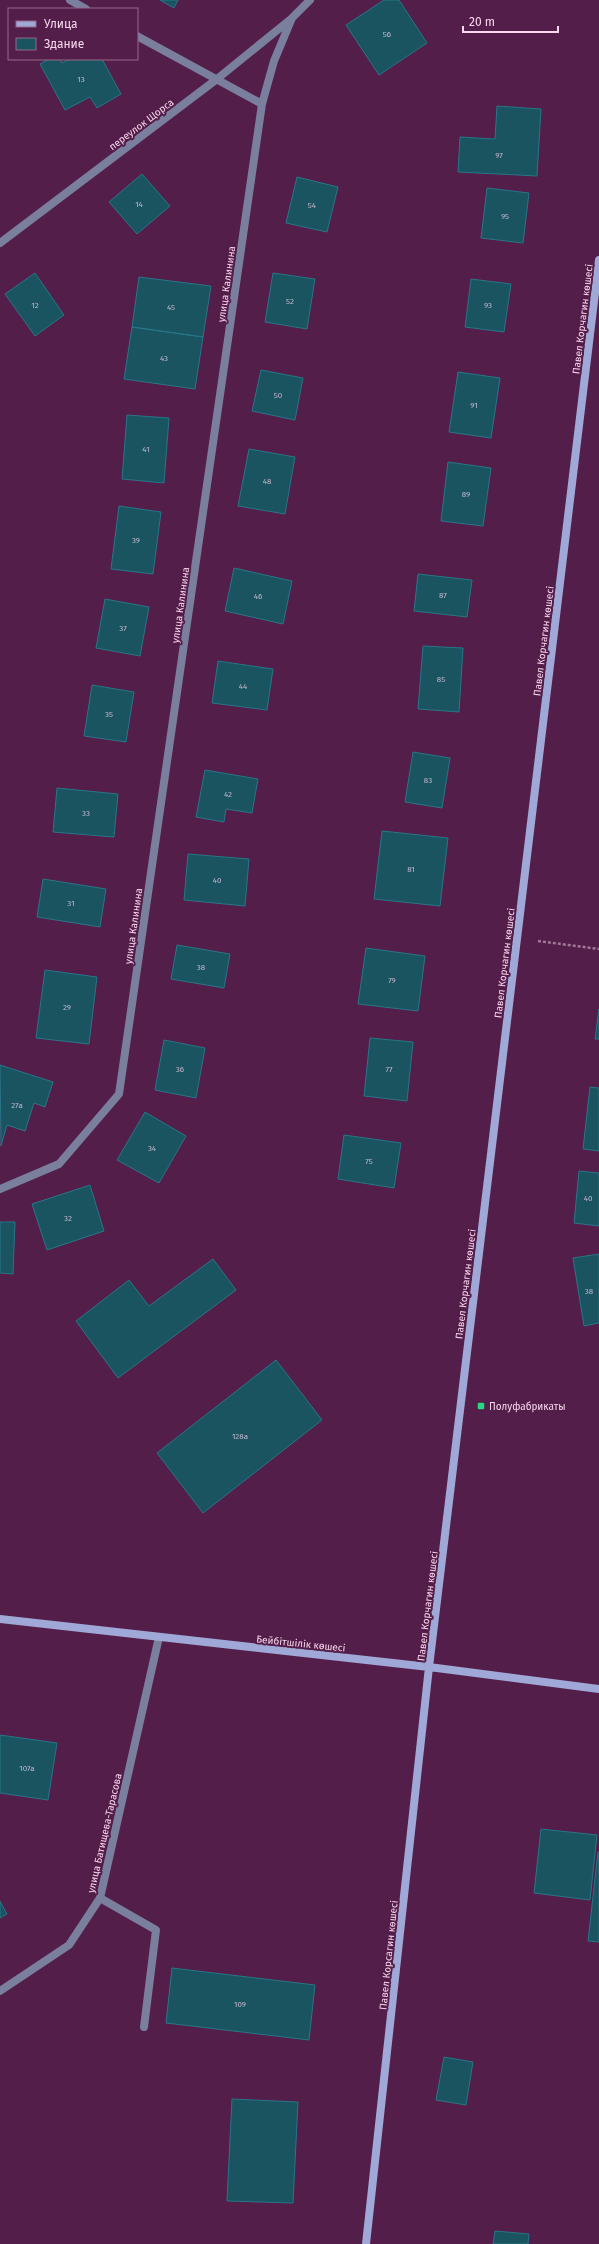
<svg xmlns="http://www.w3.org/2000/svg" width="599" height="2244" viewBox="0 0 599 2244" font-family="'Fira Sans',sans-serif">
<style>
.building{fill:#1b5461;stroke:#287687}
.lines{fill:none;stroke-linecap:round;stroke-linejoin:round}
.path{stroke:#a27698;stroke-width:2.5;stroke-dasharray:3 2;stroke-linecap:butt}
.lane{stroke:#797f9c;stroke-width:8}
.street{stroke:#797f9c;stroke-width:8}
.secondary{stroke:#9fa8d6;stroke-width:8}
.poi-dot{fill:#28d885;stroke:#531e49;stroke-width:1.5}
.labels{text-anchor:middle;stroke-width:4;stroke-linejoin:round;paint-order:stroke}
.number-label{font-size:8px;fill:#c2b6cc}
.street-label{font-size:10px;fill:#f9d7ef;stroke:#531e49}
.poi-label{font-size:10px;fill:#f9d7ef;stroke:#531e49;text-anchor:start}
</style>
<rect width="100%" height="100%" fill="#531e49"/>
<path class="building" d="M160 0H178L174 8Z
M384 0H399L427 43 379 75 346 25Z
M49 59H60L62 63 70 59H102L121 94 97 108 90 97 65 110 40 64Z
M497 106 541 109 537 176 458 172 460 137 495 139Z
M142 174 170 206 137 234 109 202Z
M297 177 338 187 327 232 286 223Z
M487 188 529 193 523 243 481 238Z
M35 273 64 315 35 336 5 294Z
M273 273 315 279 307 329 265 322Z
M139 277 211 286 203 337 132 327Z
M471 279 511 284 504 332 465 327Z
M132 327 203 337 195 389 124 379Z
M261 370 303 378 295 420 252 411Z
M458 372 500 378 491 438 449 432Z
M127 415 169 418 164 483 122 479Z
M249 449 295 457 285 514 238 506Z
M448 462 491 468 483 526 441 521Z
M119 506 161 512 153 574 111 569Z
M234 568 292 581 283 624 225 611Z
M418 574 472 580 467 617 414 611Z
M105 599 149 607 140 656 96 648Z
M423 646 463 648 459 712 418 709Z
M218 661 273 669 267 710 212 703Z
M92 685 134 692 126 742 84 736Z
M413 752 450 758 442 808 405 802Z
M205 770 258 779 252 813 226 809 224 822 196 817Z
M57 788 118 794 114 837 53 832Z
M382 831 448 838 440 906 374 899Z
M188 854 249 859 245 906 184 900Z
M43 879 106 889 100 927 37 917Z
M177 945 230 954 224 988 171 979Z
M366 948 425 956 418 1011 358 1004Z
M45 970 97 977 89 1044 36 1038Z
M599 1009V1039H595Z
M370 1038 413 1042 407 1101 364 1096Z
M164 1040 205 1048 196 1098 155 1090Z
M0 1065 53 1082 45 1107 34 1103 25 1131 7 1125 1 1146Z
M590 1087 599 1088V1151L583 1149Z
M145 1112 186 1136 159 1183 117 1160Z
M344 1135 401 1143 394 1188 338 1179Z
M579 1171 599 1173V1226L574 1223Z
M90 1185 104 1231 47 1250 32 1204Z
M0 1222H15L13 1274 0 1273Z
M599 1254V1323L584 1326 573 1258Z
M213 1259 236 1290 118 1378 76 1321 129 1280 149 1306Z
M276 1360 322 1420 203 1513 157 1453Z
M0 1735 57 1743 48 1800 0 1793Z
M541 1829 597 1835 590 1900 534 1893Z
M598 1852H599V1942L588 1941Z
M0 1901 7 1914 0 1918Z
M172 1968 315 1985 309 2040 166 2023Z
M444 2057 473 2062 466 2105 436 2100Z
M232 2099 298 2102 293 2203 227 2201Z
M495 2231 529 2234 528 2244H493Z"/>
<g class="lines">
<path class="path" d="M538 941 599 949"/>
<path class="lane" d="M100 1898 156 1930 144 2027"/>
<path class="street" d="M70 0 86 9
M137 36 262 104
M0 243 217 79 291 19
M0 1189 59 1164 119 1094 262 104 274 61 292 18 310 0
M0 1991 69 1945 100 1898 159 1637"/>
<path class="secondary" d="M0 1619 429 1667 599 1689
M366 2244 429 1667 599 260"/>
</g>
<rect class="poi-dot" x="477" y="1402" width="8" height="8" rx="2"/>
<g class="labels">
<g class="number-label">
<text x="387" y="37">56</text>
<text x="81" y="82">13</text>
<text x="499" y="158">97</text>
<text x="139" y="207">14</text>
<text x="312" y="208">54</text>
<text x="505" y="219">95</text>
<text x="290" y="304">52</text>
<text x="35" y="308">12</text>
<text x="488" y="308">93</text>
<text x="171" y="310">45</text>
<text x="164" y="361">43</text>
<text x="278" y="398">50</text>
<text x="474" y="408">91</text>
<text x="146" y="452">41</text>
<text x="267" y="484">48</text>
<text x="466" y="497">89</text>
<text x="136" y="543">39</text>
<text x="443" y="598">87</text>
<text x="258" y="599">46</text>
<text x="123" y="631">37</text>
<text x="441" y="682">85</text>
<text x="243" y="689">44</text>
<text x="109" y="717">35</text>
<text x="428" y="783">83</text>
<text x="228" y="797">42</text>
<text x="86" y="816">33</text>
<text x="411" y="872">81</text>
<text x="217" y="883">40</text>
<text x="71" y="906">31</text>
<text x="201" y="970">38</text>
<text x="392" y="983">79</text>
<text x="67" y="1010">29</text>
<text x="180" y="1072">36</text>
<text x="389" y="1072">77</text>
<text x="17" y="1108">27а</text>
<text x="152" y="1151">34</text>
<text x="369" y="1164">75</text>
<text x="588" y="1201">40</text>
<text x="68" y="1221">32</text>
<text x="589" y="1294">38</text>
<text x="240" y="1439">128а</text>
<text x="27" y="1771">107а</text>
<text x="240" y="2007">109</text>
</g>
<g class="street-label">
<text transform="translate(141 124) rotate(-37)" y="4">переулок Щорса</text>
<text transform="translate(226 284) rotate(-82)" y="4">улица Калинина</text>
<text transform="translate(582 319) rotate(-83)" y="4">Павел Корчагин көшесі</text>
<text transform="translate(180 605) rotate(-82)" y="4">улица Калинина</text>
<text transform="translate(543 641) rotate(-83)" y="4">Павел Корчагин көшесі</text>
<text transform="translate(133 926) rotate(-82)" y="4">улица Калинина</text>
<text transform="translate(504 963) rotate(-83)" y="4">Павел Корчагин көшесі</text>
<text transform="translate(465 1284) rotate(-83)" y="4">Павел Корчагин көшесі</text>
<text transform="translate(427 1606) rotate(-83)" y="4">Павел Корчагин көшесі</text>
<text transform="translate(301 1643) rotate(6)" y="4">Бейбітшілік көшесі</text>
<text transform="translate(104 1833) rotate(-77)" y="4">улица Батищева-Тарасова</text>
<text transform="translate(388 1955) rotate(-84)" y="4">Павел Корсагин көшесі</text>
</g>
<g class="poi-label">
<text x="489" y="1410">Полуфабрикаты</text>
</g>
</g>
<rect x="8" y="8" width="130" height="52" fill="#531e49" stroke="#95688b"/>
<rect x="16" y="21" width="20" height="6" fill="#9fa8d6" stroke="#95688b"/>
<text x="44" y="28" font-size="12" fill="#f9d7ef">Улица</text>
<rect x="16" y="38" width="20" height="12" fill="#1b5461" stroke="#95688b"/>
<text x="44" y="48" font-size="12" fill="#f9d7ef">Здание</text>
<path d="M463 26v6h95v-6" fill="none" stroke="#f9d7ef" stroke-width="2"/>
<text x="469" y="26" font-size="12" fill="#f9d7ef" stroke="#531e49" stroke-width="3" paint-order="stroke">20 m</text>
</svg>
